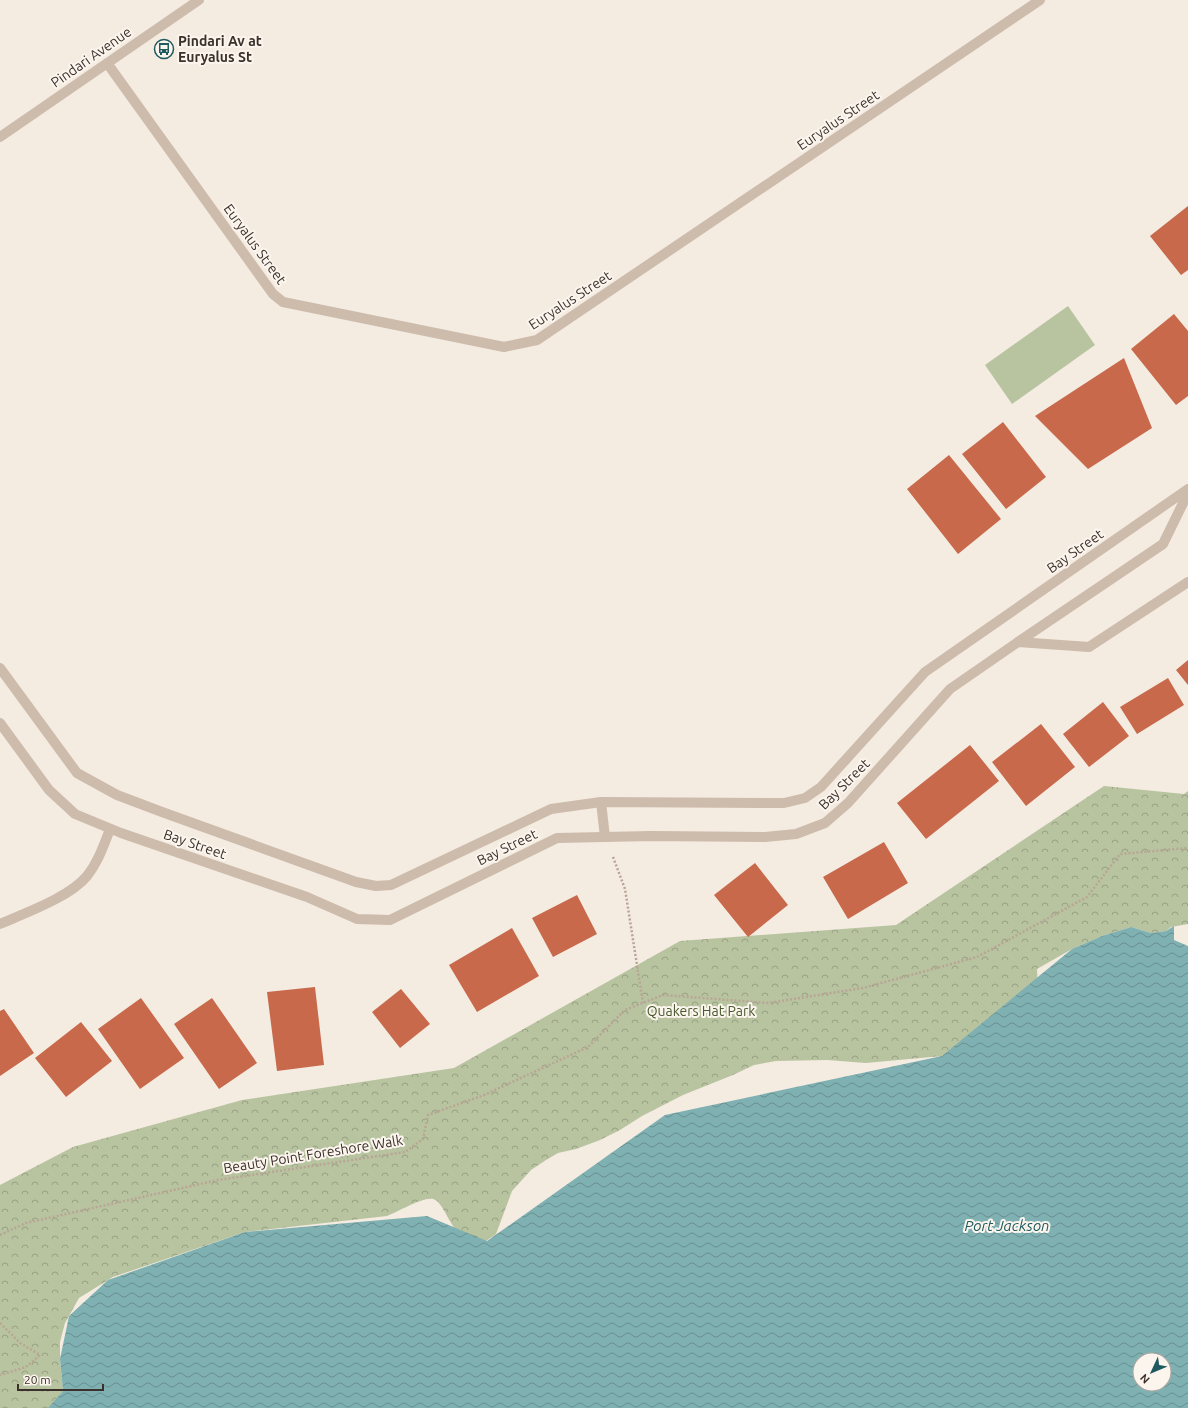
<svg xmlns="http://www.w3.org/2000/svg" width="1188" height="1408" viewBox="0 0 1188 1408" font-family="Ubuntu,sans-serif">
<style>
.forest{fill:url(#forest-crowns)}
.pitch{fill:#b8c4a0}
.water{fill:url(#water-waves);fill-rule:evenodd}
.building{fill:#c8694b}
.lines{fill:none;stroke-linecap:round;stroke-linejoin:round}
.path{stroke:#b9a596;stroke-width:2.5;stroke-dasharray:2 2;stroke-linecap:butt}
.service{stroke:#cdbbac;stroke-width:10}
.minor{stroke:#cdbbac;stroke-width:10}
.tertiary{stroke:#cdbbac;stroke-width:10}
.labels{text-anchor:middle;stroke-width:4;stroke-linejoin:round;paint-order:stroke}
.poi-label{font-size:14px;font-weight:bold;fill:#3b302b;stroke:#fbf5ee;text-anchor:start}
.street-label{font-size:14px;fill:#3b302b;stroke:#fbf5ee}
.park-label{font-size:14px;fill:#4a5a2e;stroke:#fbf5ee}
.water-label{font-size:15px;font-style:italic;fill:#1f5a5e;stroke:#fbf5ee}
</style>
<defs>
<pattern id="forest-crowns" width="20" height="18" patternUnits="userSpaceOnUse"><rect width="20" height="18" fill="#b8c4a0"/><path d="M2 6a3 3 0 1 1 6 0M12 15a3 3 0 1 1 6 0" fill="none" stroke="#97a083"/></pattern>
<pattern id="water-waves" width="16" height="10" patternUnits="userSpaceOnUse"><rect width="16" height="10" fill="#7fb0b2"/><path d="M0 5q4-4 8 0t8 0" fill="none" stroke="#699091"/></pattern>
</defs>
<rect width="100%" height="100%" fill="#f4ebe1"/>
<path class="forest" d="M1104 786 1184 794 1188 791V924L1171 927 1166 931 1151 933 1131 927 1102 936 1072 949 1037 969 1038 993 942 1056 866 1063 827 1060 776 1061 754 1065 733 1075 683 1095 642 1116 620 1130 600 1140 576 1149 558 1153 546 1160 531 1170 512 1191 496 1234 486 1241C480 1240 471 1240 465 1238 451 1232 443 1200 433 1199 422 1197 398 1212 387 1216L245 1232 113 1277 79 1298 65 1323 60 1342V1359L63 1391 50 1408H0V1185L73 1147 242 1100 454 1068 680 941 896 925Z"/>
<path class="pitch" d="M1068 306 1095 345 1012 404 985 365Z"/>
<path class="water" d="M1174 926V940L1188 946V1408H48L63 1391 60 1359 69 1316 108 1280 245 1232 427 1216 487 1241 665 1115 942 1056 1072 949 1102 936 1131 927 1151 933 1166 931ZM1140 1360H1164V1384H1140Z"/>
<path class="building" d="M1188 206V270L1181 275 1150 236Z
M1174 314 1188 331V396L1176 405 1131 349Z
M1124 358 1152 428 1088 469 1035 416Z
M1003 422 1046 477 1006 509 962 454Z
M949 455 1001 519 958 554 907 489Z
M1188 660V685L1176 670Z
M1168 678 1184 705 1137 734 1120 707Z
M1103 702 1129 736 1089 767 1063 734Z
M1041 724 1075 767 1026 806 992 762Z
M970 745 999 781 926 839 897 803Z
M884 842 908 883 848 919 823 877Z
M755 863 788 905 748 937 714 895Z
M577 895 597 934 553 957 532 918Z
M512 928 539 976 477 1012 449 965Z
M315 987 324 1065 277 1071 267 992Z
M401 989 430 1024 400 1048 372 1012Z
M141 998 184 1058 140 1089 98 1029Z
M212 998 257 1063 219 1089 174 1024Z
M4 1009 34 1053 0 1076V1011Z
M81 1022 112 1061 66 1097 35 1058Z"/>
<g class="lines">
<path class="path" d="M613 857 625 889 643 1003
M0 1235 26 1223 218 1180 405 1152 423 1139 428 1115 484 1095 588 1047 625 1010 663 995 768 1003 863 988 977 957 1087 897 1120 854 1188 848
M0 1323 20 1343 40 1355 26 1367 0 1375"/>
<path class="service" d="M601 802 605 837"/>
<path class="minor" d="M107 63 273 294 283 302 504 347 537 340 1040 0
M0 137 199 0
M1018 642 1163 544 1188 493
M0 924C25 913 70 897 87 876 98 862 104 845 110 829"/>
<path class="tertiary" d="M0 668 77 773 117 795 162 812 356 882 376 886 391 885 551 809 601 802 784 803 805 798 821 787 925 672 1188 489
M0 723 49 790 75 814 121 833 307 897 357 919 390 920 557 838 651 836 765 837 796 834 825 823 848 803 950 689 1018 642 1089 647 1188 582"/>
</g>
<defs>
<g id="bus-ring" transform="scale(1)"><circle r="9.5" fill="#fbf5ee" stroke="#1f5a5e" stroke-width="1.5"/><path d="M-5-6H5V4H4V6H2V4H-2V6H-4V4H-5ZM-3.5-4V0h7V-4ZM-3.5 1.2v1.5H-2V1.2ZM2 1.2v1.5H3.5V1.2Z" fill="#1f5a5e"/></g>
</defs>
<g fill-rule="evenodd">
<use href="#bus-ring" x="164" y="49"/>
</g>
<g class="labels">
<g class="poi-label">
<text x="178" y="46">Pindari Av at<tspan x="178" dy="16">Euryalus St</tspan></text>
</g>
<g class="street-label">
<text transform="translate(91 57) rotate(-35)" y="5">Pindari Avenue</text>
<text transform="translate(838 120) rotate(-34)" y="5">Euryalus Street</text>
<text transform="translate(255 244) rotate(54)" y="5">Euryalus Street</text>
<text transform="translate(570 300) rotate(-33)" y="5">Euryalus Street</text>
<text transform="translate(1075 551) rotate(-35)" y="5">Bay Street</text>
<text transform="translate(844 784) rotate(-45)" y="5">Bay Street</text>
<text transform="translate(195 844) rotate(19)" y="5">Bay Street</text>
<text transform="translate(507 847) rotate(-26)" y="5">Bay Street</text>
<text transform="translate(313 1154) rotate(-9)" y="5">Beauty Point Foreshore Walk</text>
</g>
<g class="park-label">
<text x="701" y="1016">Quakers Hat Park</text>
</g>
<g class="water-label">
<text x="1007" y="1231">Port Jackson</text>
</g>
</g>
<g transform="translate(1152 1372) rotate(226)"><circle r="19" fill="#fbf5ee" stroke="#aea6a0"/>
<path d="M0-3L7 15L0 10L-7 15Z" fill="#1f5a5e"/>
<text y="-6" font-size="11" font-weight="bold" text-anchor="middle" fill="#3b302b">N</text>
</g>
<path d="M18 1384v6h85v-6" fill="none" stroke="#3b302b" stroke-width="2"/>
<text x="24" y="1384" font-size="12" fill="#3b302b" stroke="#fbf5ee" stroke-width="3" paint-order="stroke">20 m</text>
</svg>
